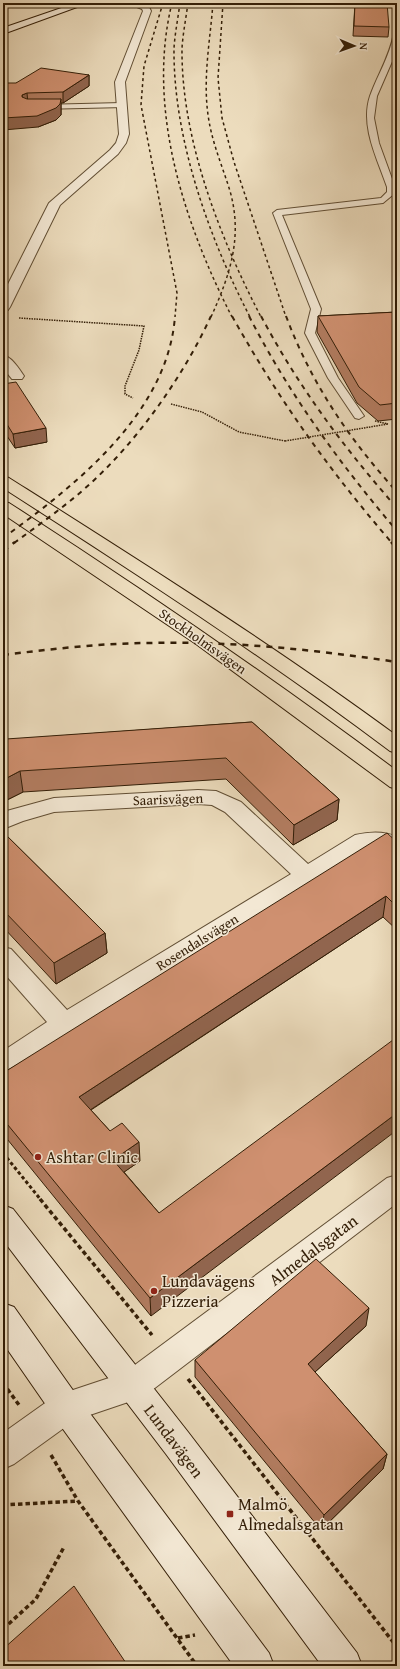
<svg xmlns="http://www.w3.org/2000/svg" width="400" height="1669" viewBox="0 0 400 1669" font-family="'Gentium Book Plus',serif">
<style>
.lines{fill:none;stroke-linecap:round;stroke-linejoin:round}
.service-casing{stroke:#614e34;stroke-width:2}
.minor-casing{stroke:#614e34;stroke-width:2}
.secondary-casing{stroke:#331e07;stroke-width:2}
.motorway-casing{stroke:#331e07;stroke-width:2}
.path-far2{stroke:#331e07;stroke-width:1.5;stroke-dasharray:1.5 1;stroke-linecap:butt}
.path-far1{stroke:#331e07;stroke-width:3;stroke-dasharray:3.5 2.5;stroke-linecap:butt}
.path{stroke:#331e07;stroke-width:3.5;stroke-dasharray:4.5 3;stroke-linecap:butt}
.service{fill:#f3e8d4;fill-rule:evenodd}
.minor{fill:#f3e8d4;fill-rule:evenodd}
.secondary{fill:#f3e8d4;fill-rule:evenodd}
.motorway{fill:#ecdcbd;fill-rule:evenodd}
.rail-far2{stroke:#331e07;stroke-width:1.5;stroke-dasharray:3 3;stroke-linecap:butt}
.rail-far1{stroke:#331e07;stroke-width:2;stroke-dasharray:5 5;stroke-linecap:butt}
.rail{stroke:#331e07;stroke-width:2.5;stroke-dasharray:6 6;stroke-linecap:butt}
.path-bridge{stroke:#331e07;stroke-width:1.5;stroke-dasharray:1.5 1;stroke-linecap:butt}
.wall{fill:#b27c60;stroke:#331e07}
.shaded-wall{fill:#91654e;stroke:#331e07}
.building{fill:#cf9070;stroke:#331e07}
.poi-dot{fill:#8f2418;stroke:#f3e8d4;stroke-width:1.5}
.labels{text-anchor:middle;stroke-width:3;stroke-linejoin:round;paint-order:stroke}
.street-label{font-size:14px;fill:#331e07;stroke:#f3e8d4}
.near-poi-label{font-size:17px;fill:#331e07;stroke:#f3e8d4;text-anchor:start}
.near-street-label{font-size:17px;fill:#331e07;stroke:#f3e8d4}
</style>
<rect width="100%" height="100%" fill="#ecdcbd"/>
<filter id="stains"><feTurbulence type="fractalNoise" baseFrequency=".005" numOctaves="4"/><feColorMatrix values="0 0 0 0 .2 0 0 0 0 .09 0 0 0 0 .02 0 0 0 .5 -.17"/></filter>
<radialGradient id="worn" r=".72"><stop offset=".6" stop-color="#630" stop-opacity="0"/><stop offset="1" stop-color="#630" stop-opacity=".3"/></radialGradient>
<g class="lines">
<g class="service-casing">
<path id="service" d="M393 3H397V8L395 7Z
M397 31V50L377 96 374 118 379 143 395 187V193L383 203 282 215 321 309 315 333 338 378 364 416 359 419 355 418 328 378 305 333 311 309 273 213 277 210 381 198 387 192V187C377 158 360 126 370 96 378 74 390 56 394 33Z
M122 103 126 105 125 107 40 109 36 107 40 105Z"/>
</g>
<g class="minor-casing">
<path id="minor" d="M127 3 148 5 151 11 125 82 129 134 126 143 118 154 60 205 10 307 8 310 3 311V294L49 203 110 150 116 143 119 134 115 82 143 11 142 9Z
M3 355C12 357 19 369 24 376L22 379H12L3 368Z
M198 790 216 791 241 802 308 864 355 835C368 832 385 831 397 837V854L384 849H367L73 1031 12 1072 3 1075V1051L47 1022 3 972V947L11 949 67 1010 291 874 225 812 212 805 198 804 54 812 23 821 3 829V812L54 798Z
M397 1175V1203L143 1397 75 1420 14 1464 3 1469V1433L55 1396 124 1373 387 1178Z"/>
</g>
<g class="secondary-casing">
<path id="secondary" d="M76 3H88L3 34V28Z
M3 1205 13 1209 188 1432 357 1653 362 1666H322L166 1454 3 1240Z
M3 1303 14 1307 77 1396 269 1653 274 1666H234L55 1418 3 1343Z"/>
</g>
<g class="motorway-casing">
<path id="motorway" d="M3 476 9 478C140 561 272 644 397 736V753L390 751C265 657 134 572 3 488Z
M3 502 9 503C141 588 271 677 397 771V789L390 787 196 644 3 514Z"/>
</g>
<path class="path-far2" d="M19 318 144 326 139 350 125 386V394L133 398
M171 404 202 412 239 432 285 441
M375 421 388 424"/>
<path class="path-far1" d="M3 1153 41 1200"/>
<path class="path" d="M40 1199 152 1335
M188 1379 397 1647
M3 1383 19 1405
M51 1455 78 1501 197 1666
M3 1505 78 1501
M3 1629 36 1599 64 1547
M178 1638 195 1635"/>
<use href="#service" class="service"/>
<use href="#minor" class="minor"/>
<use href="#secondary" class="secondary"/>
<use href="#motorway" class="motorway"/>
<path class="rail-far2" d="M163 3 144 66 141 105 177 293 175 317
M172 3C146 108 184 223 232 317
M180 3C178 18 175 33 174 48 173 138 209 238 250 317
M188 3C186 18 183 33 182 48 181 139 220 238 261 317
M223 3 218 78 222 118 234 162 286 317
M211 317C230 275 243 237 230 191 223 168 213 145 209 121 202 82 210 42 213 3"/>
<path class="rail-far1" d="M232 316C279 400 329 470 392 543
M249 316C289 394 340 464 397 531
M261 316C298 386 344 448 397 508
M286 316C311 383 349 439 397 492
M3 538C76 485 168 413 175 316
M14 543C40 524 67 505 91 483 139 439 184 375 211 316"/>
<path class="rail" d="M391 542 397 549
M3 551 15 542
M3 655C52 649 102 643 152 643 234 641 316 650 397 662"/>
<path class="path-bridge" d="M285 441 388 424"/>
</g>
<path class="wall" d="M355 3 389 27 388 37 353 36Z
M89 75V86L63 103H61V115L56 120 38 127 16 83Z
M397 312V419L378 421 357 403 317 332 318 316Z
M3 384 47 442 15 448 7 436H3Z
M252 722 339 799 337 820 293 845 226 779 23 792 3 802V740Z
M3 832 105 933 107 953 56 984 3 927Z
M397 842V930L383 917 91 1110 110 1131 140 1161 124 1172 159 1213 151 1316 3 1134V1073Z
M366 1326 315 1372 387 1454 383 1469 321 1530 195 1377V1360Z"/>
<path class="shaded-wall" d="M89 75V86L63 103V92Z
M27 93 28 104 23 106 22 95Z
M61 99V115L56 120 38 127 3 130V118Z
M5 421 7 436H3V422Z
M46 428 47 442 15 448 13 434Z
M20 771 23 792 3 802V780Z
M339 799 337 820 293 845 294 825Z
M386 896 383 917 81 1116 79 1097Z
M105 933 107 953 56 984 54 963Z
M397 1113V1130L151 1316 150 1298Z
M139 1142 140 1161 114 1179 113 1160Z
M369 1308 366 1326 305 1381 308 1364Z
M387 1454 383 1469 321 1530 324 1515Z"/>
<path class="building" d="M355 3H387L389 27 354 26Z
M41 68 89 75 63 92 27 93 22 95V97L27 99H61L60 104 56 108 37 116 3 118V83H16Z
M397 312V403L380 405 359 387 318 316Z
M16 382 46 428 13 434 5 421 3 422V384Z
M252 722 339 799 294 825 226 758 20 771 3 780V740L6 739Z
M3 832 105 933 54 963 3 910Z
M387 833 397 842V907L386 896 79 1097 110 1131 122 1123 139 1142 113 1160 159 1213 397 1037V1113L150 1298 3 1119V1073Z
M316 1259 369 1308 308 1364 387 1454 324 1515 195 1360Z
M74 1586 128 1666H3V1649Z"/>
<g class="poi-dot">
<circle cx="38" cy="1157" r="4"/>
<circle cx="154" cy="1291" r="4"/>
<rect x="226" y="1510" width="8" height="8" rx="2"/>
</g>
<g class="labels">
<g class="street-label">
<text transform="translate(203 641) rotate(35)" y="5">Stockholmsvägen</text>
<text transform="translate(168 799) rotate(-2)" y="5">Saarisvägen</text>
<text transform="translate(197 942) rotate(-32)" y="5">Rosendalsvägen</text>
</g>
<g class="near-poi-label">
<text x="46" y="1163">Ashtar Clinic</text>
<text x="162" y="1287">Lundavägens<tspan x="162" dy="20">Pizzeria</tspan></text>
<text x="238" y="1510">Malmö<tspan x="238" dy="20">Almedalsgatan</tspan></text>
</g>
<g class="near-street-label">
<text transform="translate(313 1250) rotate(-37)" y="6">Almedalsgatan</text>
<text transform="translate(174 1441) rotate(53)" y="6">Lundavägen</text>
</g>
</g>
<rect width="400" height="1669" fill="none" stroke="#ecdcbd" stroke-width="16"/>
<rect x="4" y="4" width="392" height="1661" fill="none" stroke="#331e07" stroke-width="2"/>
<rect x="8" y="8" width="384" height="1653" fill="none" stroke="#331e07"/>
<g transform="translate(354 46) rotate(92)" stroke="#f3e8d4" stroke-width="3" paint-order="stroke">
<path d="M0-3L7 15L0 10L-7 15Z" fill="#331e07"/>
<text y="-6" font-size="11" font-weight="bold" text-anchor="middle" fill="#331e07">N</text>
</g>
<rect width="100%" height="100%" filter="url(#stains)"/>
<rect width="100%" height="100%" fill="url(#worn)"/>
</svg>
